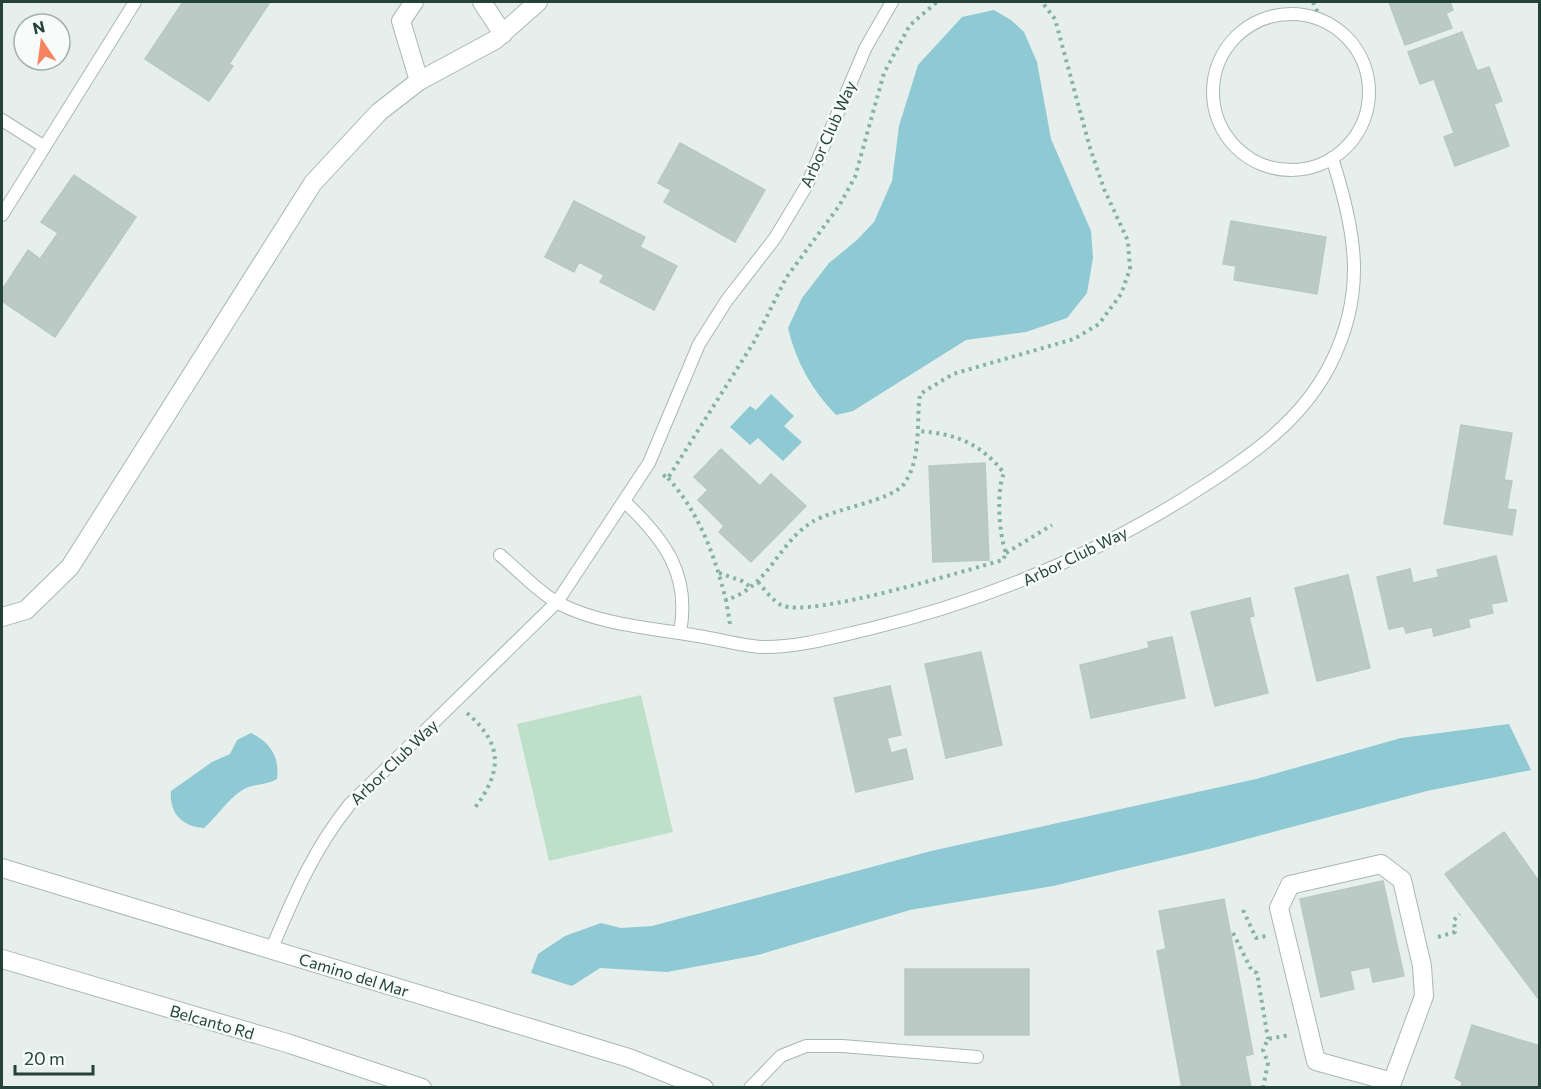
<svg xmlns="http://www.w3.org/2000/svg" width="1541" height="1089" viewBox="0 0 1541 1089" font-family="Commissioner,sans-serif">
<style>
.green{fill:#bfe0c8}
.water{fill:#8ec9d4}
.building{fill:#bbcac4;stroke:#b8c9c2;stroke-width:1.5}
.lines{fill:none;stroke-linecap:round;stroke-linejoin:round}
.service-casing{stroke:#a8b8b2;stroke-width:14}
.minor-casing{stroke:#a8b8b2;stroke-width:20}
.tertiary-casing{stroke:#a8b8b2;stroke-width:20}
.path{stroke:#86b3a5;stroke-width:4;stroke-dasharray:3 4.5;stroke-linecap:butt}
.service{stroke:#fff;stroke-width:12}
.minor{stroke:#fff;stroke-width:18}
.tertiary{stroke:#fff;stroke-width:18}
.labels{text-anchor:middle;stroke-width:5;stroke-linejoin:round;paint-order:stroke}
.street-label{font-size:16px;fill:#24423a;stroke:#f7fbf9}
</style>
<rect width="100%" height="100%" fill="#e6efeb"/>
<path class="green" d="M641 695 673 832 549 861 517 724Z"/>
<path class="water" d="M994 10 1011 20 1024 32 1037 62 1051 139 1091 231 1093 258 1087 293 1067 318 1026 332 966 340 853 411 836 415C812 390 796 362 788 328L802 298 829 263 857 240 874 222 892 181 899 126 918 65 962 17Z
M771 394 794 416 784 426 802 442 783 461 758 438 750 445 730 427 750 406 756 410Z
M1509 724 1531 770 1427 791 1213 848 1053 886 910 910 758 955 667 972 600 968 572 986 531 973 538 954 565 936 601 923 621 928 652 926 931 851 1256 779 1401 738Z
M251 733C270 742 280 757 277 779 265 786 252 783 241 791 227 800 217 817 204 828 182 827 169 813 171 791L212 762 230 754 237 740Z"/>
<path class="building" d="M183 2H270L229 64 233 66 209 101 145 59Z
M1389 2H1450L1453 10 1446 13 1452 28 1405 45Z
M1462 32 1477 71 1489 67 1502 101 1494 104 1509 146 1455 166 1444 137 1454 133 1434 79 1420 84 1408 52Z
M680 143 765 190 735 242 664 202 671 190 658 183Z
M74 175 136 217 55 337 2 301V290L28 250 40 259 58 233 41 222Z
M574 201 645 237 640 247 677 266 654 310 600 282 604 275 579 262 574 272 545 257Z
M1231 221 1326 237 1317 294 1234 280 1236 266 1223 264Z
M1461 425 1512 433 1504 480 1512 481 1507 509 1516 510 1512 535 1444 524Z
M721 449 760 486 771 474 806 506 751 562 719 532 724 526 698 500 708 490 694 477Z
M985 463 989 560 933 562 929 466Z
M1496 556 1507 601 1491 604 1493 613 1468 619 1470 627 1434 636 1432 627 1406 633 1404 626 1389 629 1377 577 1410 569 1413 583 1439 577 1437 570Z
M1348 575 1370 668 1317 681 1295 588Z
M1250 598 1254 616 1249 617 1268 693 1215 706 1191 612Z
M1172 637 1185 698 1091 718 1080 665 1149 648 1148 642Z
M981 652 1002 745 946 758 925 664Z
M890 686 901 735 887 738 891 753 906 749 913 779 856 792 834 698Z
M1504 832 1540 883V1001L1445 874Z
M1383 881 1404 976 1373 982 1370 967 1350 971 1354 989 1321 997 1300 899Z
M1224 899 1253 1054 1245 1056 1251 1088H1182L1157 951 1166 949 1159 911Z
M905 969H1029V1035H905Z
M1472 1025 1540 1046V1088H1461L1462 1082 1455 1078Z"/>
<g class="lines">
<g class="service-casing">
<path id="service" d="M1213 92a78 78 0 1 1 156 0a78 78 0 1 1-156 0Z
M2 120 43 146
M2 215 135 2
M624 501C664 539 691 574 680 632
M500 555C518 570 538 592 558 603 600 625 653 628 698 636 719 639 741 646 761 647 797 648 834 637 869 629 988 600 1099 554 1202 487 1252 455 1302 420 1330 365 1367 293 1356 232 1332 158
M271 950C294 896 313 850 350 804L557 602 649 463 699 344 727 300 775 238 807 185 866 47 892 2
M750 1088 781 1056 806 1046H842L977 1057"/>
</g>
<g class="minor-casing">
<path id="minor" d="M414 2 401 21 419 81
M482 2 503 34
M2 617 26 610 70 567 313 183 379 112 419 81 495 40 538 2
M2 959 290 1044 422 1088
M1390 1088 1424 996 1422 966 1402 880 1381 864 1290 885 1279 908 1316 1061 1392 1082"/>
</g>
<g class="tertiary-casing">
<path id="tertiary" d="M2 868 629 1058 704 1088"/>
</g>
<path class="path" d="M1313 2 1320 18
M663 475 668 478 754 342 786 278 839 206 855 177 884 73 910 25 937 2
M668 478C700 514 714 554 726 600
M1006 553 1052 525
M719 573 742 581 752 588
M758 582C765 590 772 600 781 605 810 619 966 570 1003 560L1006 553C999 535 996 491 1004 473 979 442 956 434 918 431
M730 624 726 600C769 587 777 544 812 522 835 508 891 501 904 484 922 459 916 422 920 394L953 374 1074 339 1099 324 1121 294 1130 269 1128 241 1104 189 1090 148 1055 19 1042 2
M467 713C504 745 502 772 474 809
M1243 910 1256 938 1266 936
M1233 933 1252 971 1257 973 1268 1039
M1438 937 1455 932 1454 920 1460 914
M1263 1088 1268 1063 1263 1050 1268 1039 1289 1035"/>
<use href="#service" class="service"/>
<use href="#minor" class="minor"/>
<use href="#tertiary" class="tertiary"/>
</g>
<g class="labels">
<g class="street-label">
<text transform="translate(828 134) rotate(-66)" y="6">Arbor Club Way</text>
<text transform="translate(1075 556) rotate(-26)" y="6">Arbor Club Way</text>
<text transform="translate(394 762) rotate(-44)" y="6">Arbor Club Way</text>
<text transform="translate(354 975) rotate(17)" y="6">Camino del Mar</text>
<text transform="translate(212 1022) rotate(16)" y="6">Belcanto Rd</text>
</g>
</g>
<rect width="1541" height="1089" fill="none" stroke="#24423a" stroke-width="6"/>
<g transform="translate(42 42) rotate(347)"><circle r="28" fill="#f7fbf9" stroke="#a3b1ad" stroke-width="1.5"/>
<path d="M0-4.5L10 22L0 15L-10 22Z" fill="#f4845f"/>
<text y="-9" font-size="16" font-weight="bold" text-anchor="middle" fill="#24423a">N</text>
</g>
<path d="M15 1065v9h78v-9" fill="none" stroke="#24423a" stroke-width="3"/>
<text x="24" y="1065" font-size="18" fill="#24423a" stroke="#f7fbf9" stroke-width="4.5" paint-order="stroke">20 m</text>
</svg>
